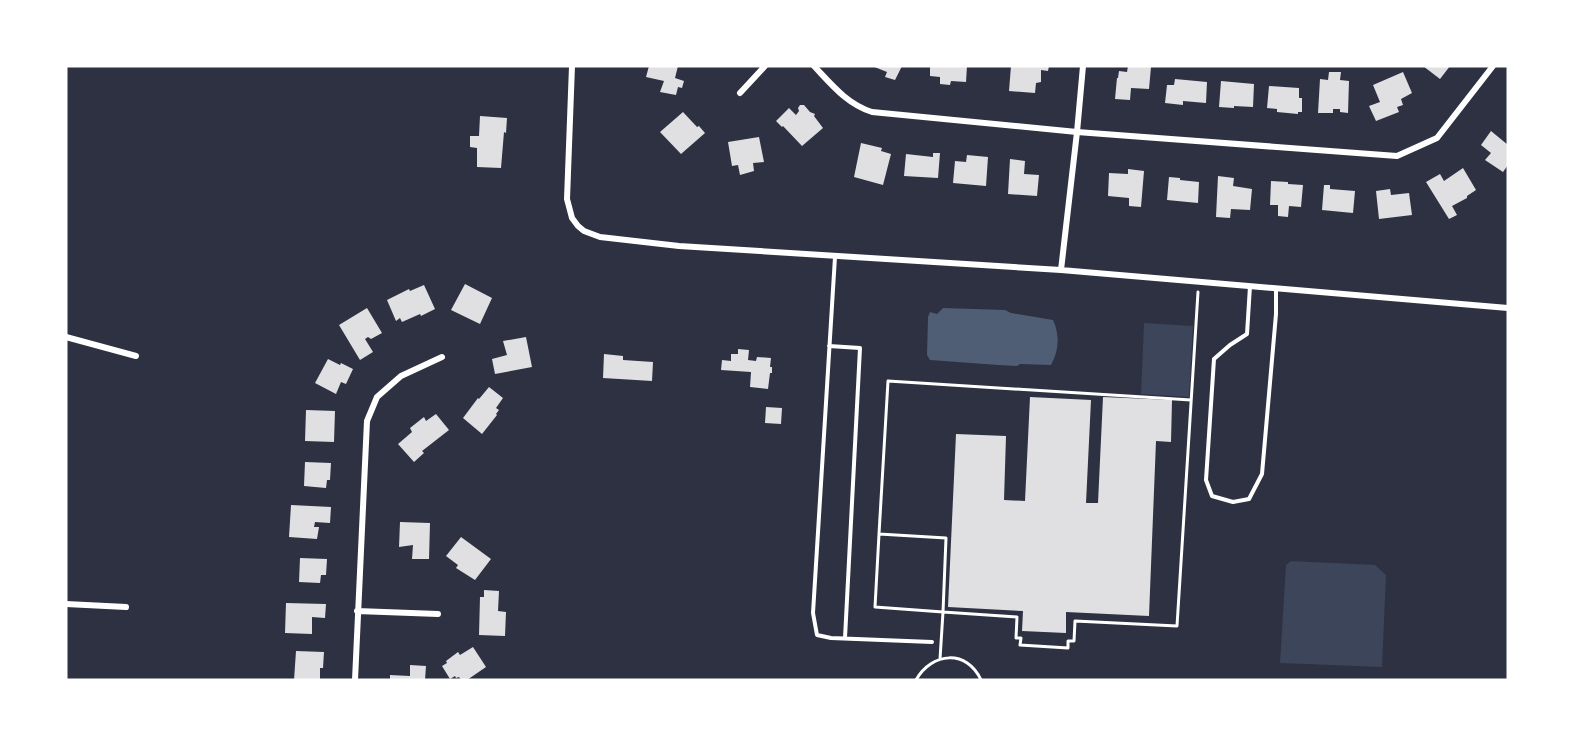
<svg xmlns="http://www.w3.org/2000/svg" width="1574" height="746" viewBox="0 0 1574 746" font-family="'Varela Round',sans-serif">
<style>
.green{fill:#3c4559}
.water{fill:#4f5d75}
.building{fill:#e0e0e3}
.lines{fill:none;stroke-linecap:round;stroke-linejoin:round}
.path{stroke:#fff;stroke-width:3}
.service{stroke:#fff;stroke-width:4}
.minor{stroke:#fff;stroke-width:6}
</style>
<rect width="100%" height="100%" fill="#2d3142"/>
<path class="green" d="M1144 323 1193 326 1189 397 1141 394Z
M1291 561 1375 565 1386 575 1382 667 1280 663 1286 565Z"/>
<path class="water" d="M943 308 1005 310 1011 313 1053 320C1060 335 1059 351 1051 365L1020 364 1017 366 998 365 930 360 927 355 928 317 930 312 937 314Z"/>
<path class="building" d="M649 66H678L675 78 684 81 682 88 678 87 676 95 660 92 664 81 646 77Z
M872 66H902L895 80 885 77 887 72Z
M930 66H967L966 82 951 81 950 85 940 84V77L930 76Z
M1011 66H1049L1048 71 1041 70V82L1036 83 1035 93 1009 91Z
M1128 66 1151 67 1149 89 1131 88 1130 100 1115 99 1117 78H1118L1119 71 1127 72Z
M1423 66H1450L1440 79Z
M1329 72H1341L1340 80 1349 81 1348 113 1340 112V109H1333V113H1318L1320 79 1328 80Z
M1403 72 1412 93 1401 99 1403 105 1397 107 1399 112 1376 121 1369 106 1380 102 1373 85Z
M1175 79 1207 82 1206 103 1183 101V105L1165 103 1167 85H1174Z
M1221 81 1254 84 1253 107 1234 106V108L1219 107Z
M1269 86 1299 88V98H1302V112H1298V114L1277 112V109L1267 108Z
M800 105H804L810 112 815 114 814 116 823 128 802 146 783 126 782 127 776 121 789 108 796 115 799 111 798 108Z
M683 112 697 127 699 126 705 133 681 154 660 132Z
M480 116 507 118 506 133 504 132 501 168 477 167V148L470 147V136H479Z
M1491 131 1508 145V165L1503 172 1485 160 1491 153 1481 145Z
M759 137 764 162 753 163 754 171 740 175 738 165 732 166 728 142Z
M861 143 882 148 881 151 891 154 883 185 854 177Z
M933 153H940L938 178 904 176 906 154 933 157Z
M967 155 988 157 986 186 953 183 955 161 966 162Z
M1010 159 1025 161 1024 174 1039 175 1037 196 1008 194Z
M1463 168 1476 190 1467 196V198L1452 206 1457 215 1449 219 1426 182 1440 174 1444 181Z
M1128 169 1144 171 1141 207 1129 206V198L1108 196 1109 173 1128 174Z
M1218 176 1234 178 1233 186 1252 189 1250 210 1231 209 1230 218 1216 217Z
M1169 177 1180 178V180L1199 182 1198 203 1167 200Z
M1271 181 1288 182V184L1303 185 1301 207 1289 206 1288 217 1278 216V205H1270Z
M1324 185H1330V189L1355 191 1353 213 1322 210Z
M1390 189 1391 195 1409 193 1412 215 1379 219 1376 191Z
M465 284 492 298 480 324 451 310Z
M424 285 435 309 421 316 420 314 402 322 400 318 396 321 387 300 409 289 410 291Z
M367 308 382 333 371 339 368 337 365 339 373 352 360 360 339 325Z
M526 337 532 367 495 374 492 359 507 355 503 341Z
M738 349 749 350 748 360 756 361 757 357 771 358 770 367H772V373H770L768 389 750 387 751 372 721 370 722 360 731 361V354H738Z
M604 354 623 356V360L653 362 652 381 603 378Z
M328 359 340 365 341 363 353 369 346 384 341 382 336 394 315 383Z
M489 387 503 398 496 408 499 410 496 414 497 415 482 434 463 418 478 398 479 399Z
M1030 397 1091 400 1086 503H1098L1103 397 1172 400 1171 442 1156 441 1149 616 1066 612V633L1022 631 1023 611 948 607 956 434 1006 436 1004 500 1025 501Z
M766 407 782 408 781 424 765 423Z
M306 410 335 411 334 442 305 441Z
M436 414 449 430 422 451 424 453 414 462 398 444 412 432 410 428 424 417 426 421Z
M305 462 331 463 330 480H327L326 488 304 486Z
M291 505 331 507 330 523 315 522 314 527H319L317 539 289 537Z
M400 522 430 523 429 559H412L413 545 399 547Z
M461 537 491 559 475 580 456 568 458 565 446 556Z
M300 558 327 559 326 575H321L320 583 299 582Z
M484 590 499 591 498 611 506 612 505 636 479 635 480 597H484Z
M286 603 326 604 325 618 312 617V634L285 633Z
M473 647 486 667 467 680H461L459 677 456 678 455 676 450 679 442 666 447 663 446 661 458 652 460 655Z
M296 651 324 652 323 668H320V680H294Z
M410 665 426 666 425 680H390V675L410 676Z"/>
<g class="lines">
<path class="path" d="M879 534 875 607 943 612 946 538 879 534 888 381 1191 400
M940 659 943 612 1017 617 1016 638H1021L1020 645 1068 648V641H1074L1075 621 1177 626 1198 292
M916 680C932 652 967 649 981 680"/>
<path class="service" d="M835 257 813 613 817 635 831 638 932 642
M1250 286 1247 334 1230 345 1214 359 1206 480 1212 496 1233 502 1249 499 1262 474 1276 314V288
M829 346 860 348 845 638"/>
<path class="minor" d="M572 66 567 199 572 218 578 226 584 231 600 237 679 246 1061 270 1508 308
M814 66C832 85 847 104 872 112L1077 132 1397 156 1437 138 1493 66
M740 93 765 66
M1061 270 1077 132 1083 66
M66 337 136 356
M66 604 126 607
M357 611 438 614
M355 680 367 421 377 397 401 376 442 357"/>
</g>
<rect width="1574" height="746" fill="none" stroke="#ffffff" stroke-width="135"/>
</svg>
